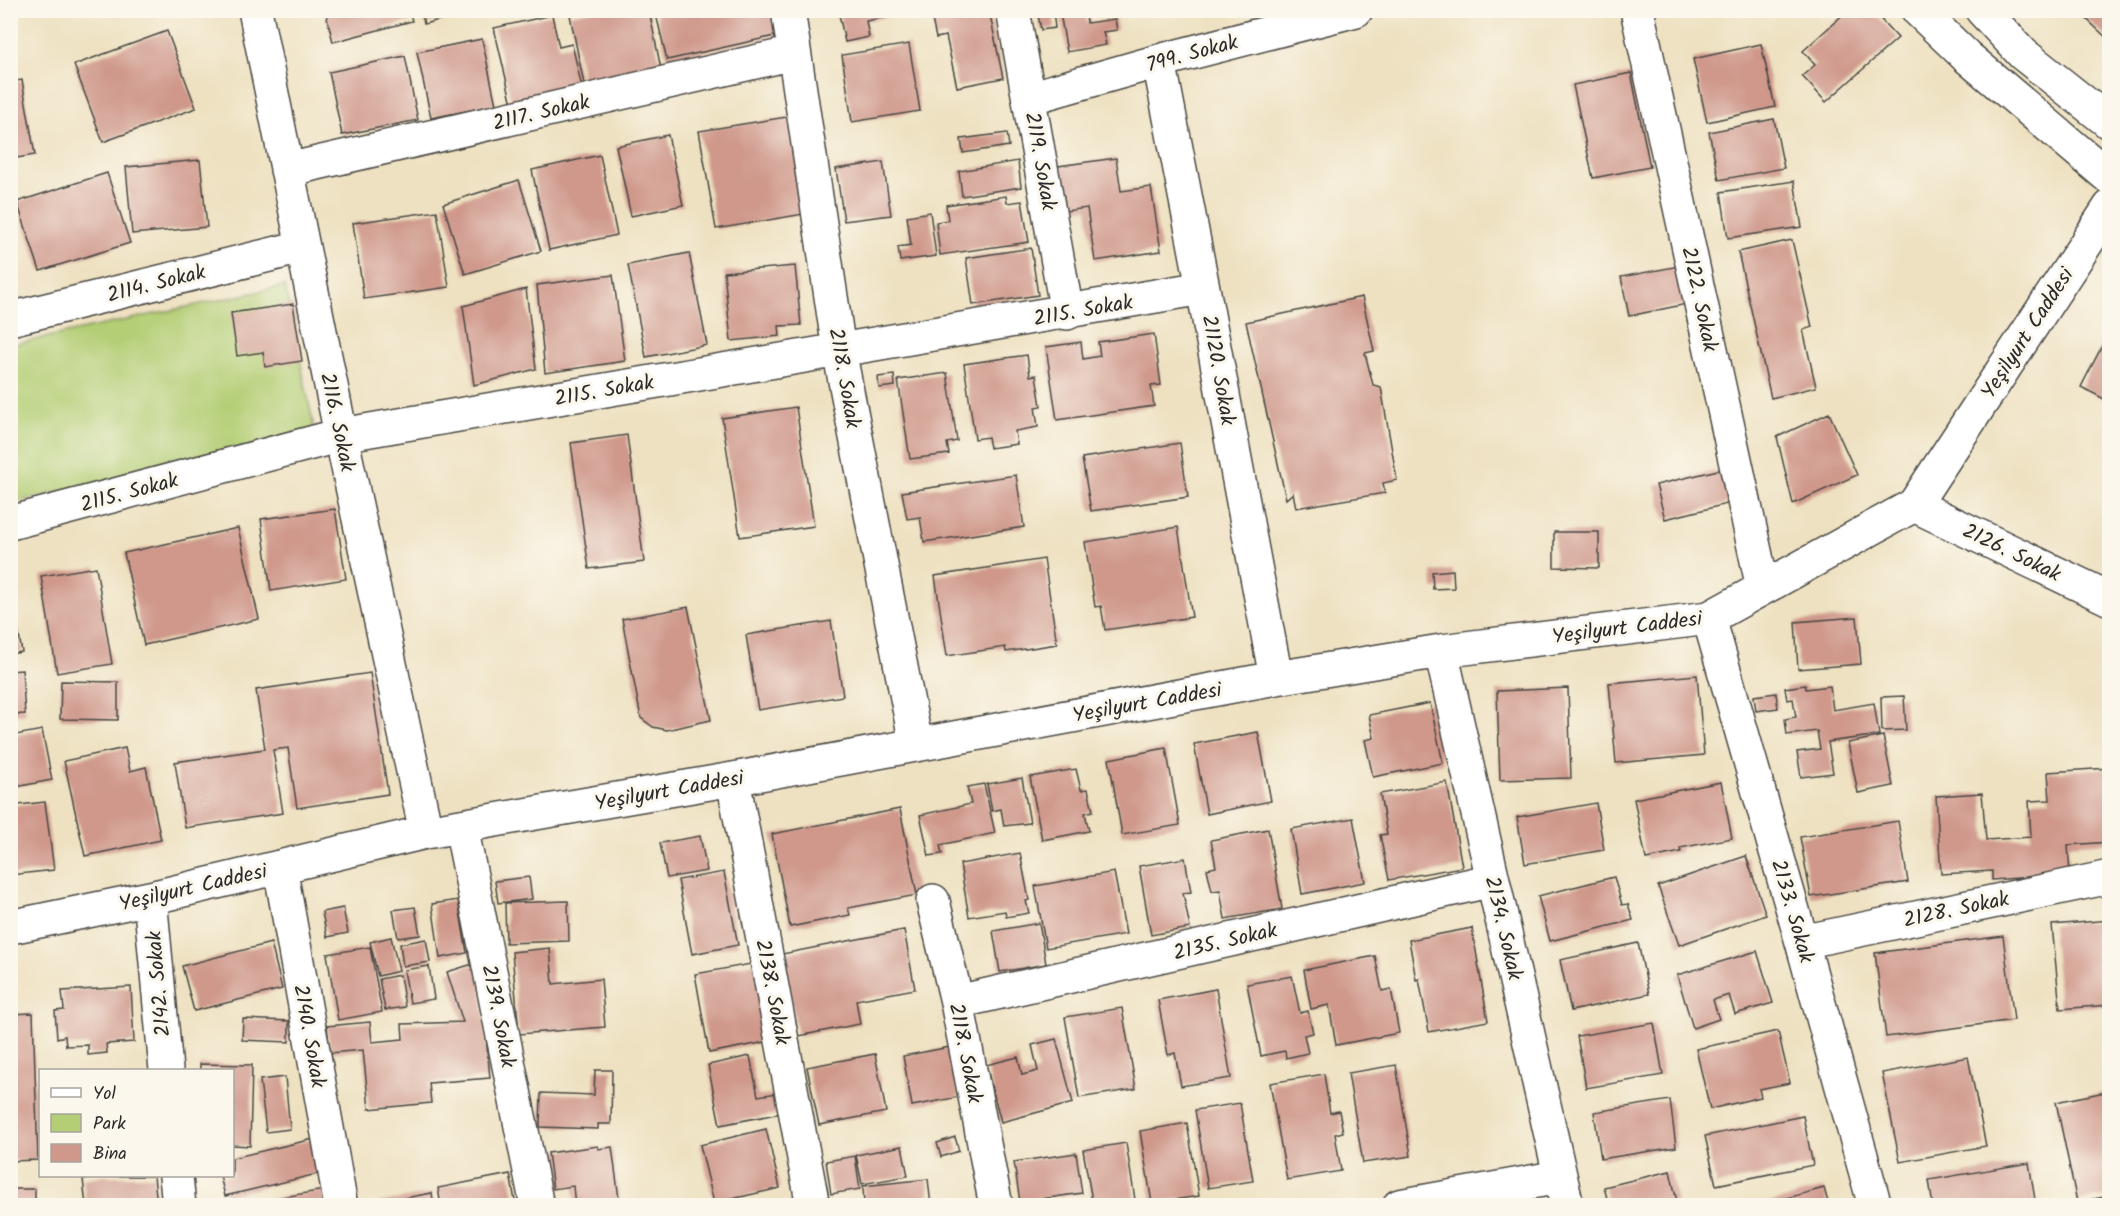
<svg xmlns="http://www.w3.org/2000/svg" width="2120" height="1216" viewBox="0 0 2120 1216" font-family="Kalam,sans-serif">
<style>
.green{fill:#b3ce74;stroke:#6f7c50;stroke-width:1.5}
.building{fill:#cf988b}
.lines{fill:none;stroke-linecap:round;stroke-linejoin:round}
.minor-casing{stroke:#484642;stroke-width:36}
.major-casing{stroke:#484642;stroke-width:36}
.minor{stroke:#fff;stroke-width:33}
.major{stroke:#fff;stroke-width:33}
.labels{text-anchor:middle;stroke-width:6;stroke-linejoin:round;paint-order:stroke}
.street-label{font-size:21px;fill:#2b2b2b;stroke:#fbf7ec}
</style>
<rect width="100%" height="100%" fill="#fbf7ec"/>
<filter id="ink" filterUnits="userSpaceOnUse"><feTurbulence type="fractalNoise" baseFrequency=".0167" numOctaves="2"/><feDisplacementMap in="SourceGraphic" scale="12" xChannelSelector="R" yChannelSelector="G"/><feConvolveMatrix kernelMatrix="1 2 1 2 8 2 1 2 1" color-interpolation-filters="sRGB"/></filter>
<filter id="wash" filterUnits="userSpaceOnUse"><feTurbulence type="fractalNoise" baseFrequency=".008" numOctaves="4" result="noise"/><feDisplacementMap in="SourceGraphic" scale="24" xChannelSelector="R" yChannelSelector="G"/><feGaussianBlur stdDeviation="1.35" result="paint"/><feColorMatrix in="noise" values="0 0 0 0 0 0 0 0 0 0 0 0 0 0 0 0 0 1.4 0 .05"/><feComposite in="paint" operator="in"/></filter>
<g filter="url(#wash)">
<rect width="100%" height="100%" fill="#eee1c1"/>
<path class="green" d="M285 286 315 433 11 503 10 345Z"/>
<g id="blocks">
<path class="building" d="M325 10H409L412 21 333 42Z
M421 10H473V11L424 24Z
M593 10H649L661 69 584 84 570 15Z
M655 10H773L779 35 667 60Z
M838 10H891L892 16 866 21 869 37 845 42Z
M930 10H989L1003 78 957 87 946 36 936 38Z
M1037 10H1053L1055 28 1041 30Z
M1076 10H1085L1087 23 1115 19 1117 30 1103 32 1106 45 1067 52 1060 13Z
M1848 10H1872L1898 38 1826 102 1802 76 1815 65 1803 51Z
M2077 10H2110V41Z
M552 15 559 47 572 44 582 88 512 104 494 28Z
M167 31 196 108 103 142 74 65Z
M482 39 496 105 431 118 417 52Z
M909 44 920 111 852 122 842 55Z
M1761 44 1775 107 1707 122 1693 59Z
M405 56 418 120 342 135 329 72Z
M1631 73 1650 167 1593 178 1573 85Z
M22 80 35 155 10 159V82Z
M793 116 810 213 716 229 699 131Z
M1774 119 1784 168 1719 180 1709 132Z
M1007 133 1009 146 963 153 961 139Z
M668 135 683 205 631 216 616 146Z
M600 155 617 235 549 250 532 170Z
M1116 158 1121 191 1151 187 1161 251 1095 261 1087 208 1058 212 1051 167Z
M200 160 207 227 132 234 126 167Z
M1018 161 1021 187 962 196 959 171Z
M883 162 891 215 844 221 836 169Z
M107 173 130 243 40 271 17 202Z
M519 180 541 251 465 274 443 204Z
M1794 181 1802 227 1728 238 1721 192Z
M1006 196 1007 203 1022 201 1029 242 940 255 936 222 948 220 946 205Z
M437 211 449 287 364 299 353 223Z
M930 212 936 256 900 261 898 247 911 245 907 216Z
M1792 240 1812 327 1803 330 1816 387 1771 398 1738 252Z
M1031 248 1038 295 973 305 966 258Z
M689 253 707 345 646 357 628 265Z
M795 266 801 325 779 326 780 336 731 341 724 272Z
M1679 266 1687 304 1629 316 1621 277Z
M613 275 625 361 545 373 537 285Z
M526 289 536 369 474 385 463 306Z
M1362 297 1374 351 1365 353 1373 385 1381 387 1397 480 1383 483 1385 493 1296 508 1293 493 1286 499 1246 322Z
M293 304 302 361 265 367 263 352 237 356 231 313Z
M1154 334 1161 385 1151 386 1154 406 1057 420 1046 347 1081 342 1083 359 1100 356 1098 342Z
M2103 344 2110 347V402L2081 387Z
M1027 355 1030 376 1036 375 1041 406 1035 407 1038 427 1015 431 1017 444 990 448 988 437 975 439 964 364Z
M947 373 957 441 947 443 949 454 910 459 898 380Z
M894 375 895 386 879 388 878 377Z
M796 407 814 526 740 537 722 418Z
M1829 413 1857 475 1793 504 1777 437Z
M627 435 644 562 589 569 571 443Z
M1180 443 1188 497 1091 511 1082 458Z
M1722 469 1731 503 1665 519 1656 485Z
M1016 475 1024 527 924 542 920 517 907 519 902 492Z
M335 509 346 579 271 591 261 519Z
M1178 527 1192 617 1105 630 1101 606 1095 607 1085 542Z
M238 528 259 619 144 645 124 553Z
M1554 532H1599V568L1554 567Z
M1044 559 1057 644 1006 652 1005 647 947 656 935 576Z
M96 567 112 664 57 673 41 576Z
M1453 570 1454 588 1433 589 1432 572Z
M10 587 22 652 10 654Z
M688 607 711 720 667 730 653 727 641 718 622 619Z
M1857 617 1861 664 1798 669 1795 622Z
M831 621 843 696 758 710 746 635Z
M22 670 25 714 10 715V671Z
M370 673 388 794 297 808 288 748 273 750 283 813 185 828 175 762 265 749 256 690Z
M1697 675 1704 755 1616 763 1609 683Z
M61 681 118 682V720L60 719Z
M1805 685 1806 689 1830 686 1833 710 1874 703 1879 735 1828 742 1833 773 1801 777 1797 752 1820 749 1817 731 1787 735 1785 719 1796 717 1793 699 1787 700 1785 688Z
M1568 688 1571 778 1500 780 1497 691Z
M1776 693 1778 708 1756 711 1754 696Z
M1904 696 1906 730 1882 731 1881 697Z
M1430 703 1443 763 1373 777 1365 740 1374 738 1369 715Z
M42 730 52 780 10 788V736Z
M1258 732 1271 801 1207 814 1194 744Z
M1883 736 1893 786 1858 793 1848 743Z
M125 748 130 771 146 767 161 840 85 856 64 761Z
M1166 748 1180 825 1122 835 1109 759Z
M2110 768V842L2068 845 2070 874 1992 880V871L1941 874 1936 796 1982 793 1986 840 2031 837 2029 801 2050 800 2048 772Z
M1076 769 1081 790 1088 789 1093 811 1085 813 1089 831 1042 840 1030 777Z
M1022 778 1030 823 1004 826 1001 809 992 811 987 784Z
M1447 782 1462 867 1389 880 1380 835 1387 834 1380 794Z
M1721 782 1732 838 1680 848 1681 852 1646 859 1634 799Z
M984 784 995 833 940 845 942 854 929 856 920 815 971 804 967 787Z
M45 802 54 870 10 875V806Z
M1596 803 1604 850 1525 864 1517 817Z
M900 809 917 895 848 908 850 915 790 927 772 834Z
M1353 818 1365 882 1302 894 1291 829Z
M1898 821 1908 882 1811 897 1800 837Z
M1268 829 1282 909 1225 919 1220 890 1212 891 1207 869 1216 867 1211 840Z
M700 836 707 871 667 878 660 843Z
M1020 853 1029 900 1026 901 1029 913 1006 917 1005 911 969 917 960 864Z
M1746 856 1766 915 1679 945 1658 886Z
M1185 858 1191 892 1183 893 1190 928 1151 935 1139 866Z
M724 872 738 945 692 954 678 880Z
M1114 872 1126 934 1046 948 1035 886Z
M529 877 532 899 498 903 495 881Z
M1614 877 1622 905 1628 904 1633 920 1550 941 1538 896Z
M458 900 467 953 440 958 432 904Z
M568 901 569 941 506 943 505 903Z
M415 907 420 935 398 938 393 910Z
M343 908 348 933 327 937 322 912Z
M2110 920V1005L2060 1009 2052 925Z
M1039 923 1046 964 1000 972 993 931Z
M1472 928 1488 1021 1429 1032 1419 979 1416 980 1409 940Z
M904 930 915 989 856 1000 860 1024 798 1036 782 954Z
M2003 936 2014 1020 1886 1037 1875 953Z
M391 937 399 971 378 976 370 942Z
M426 939 430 962 403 966 400 944Z
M271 943 282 989 194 1011 182 966Z
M1638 943 1649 994 1571 1011 1560 960Z
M370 947 382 1012 338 1020 327 954Z
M550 948 553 984 601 979 605 1027 519 1034 512 952Z
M1757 951 1773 1003 1735 1014 1729 995 1713 1000 1719 1019 1693 1028 1677 975Z
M1375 956 1382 991 1391 989 1399 1033 1336 1045 1329 1005 1311 1009 1304 970Z
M479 962 490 1078 429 1083 431 1103 369 1109 363 1050 330 1053 327 1026 370 1022 372 1042 403 1039 402 1024 463 1022 447 972Z
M756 963 771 1041 709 1053 695 974Z
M429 966 434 999 410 1003 404 970Z
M400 975 405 1007 385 1010 379 979Z
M1292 976 1300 1013 1308 1011 1313 1033 1304 1035 1308 1053 1286 1058 1285 1051 1261 1056 1247 984Z
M131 987 134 1042 106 1044 107 1053 88 1055V1045L66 1046 65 1036 57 1038 55 1011 64 1010 62 991Z
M1216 989 1231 1078 1181 1086 1175 1053 1168 1055 1158 1000Z
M1122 1008 1136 1089 1079 1098 1065 1017Z
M33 1013 38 1160 10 1161V1014Z
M243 1019 289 1021V1042L242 1040Z
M1654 1023 1663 1075 1586 1088 1577 1036Z
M1778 1031 1790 1083 1759 1089 1761 1097 1710 1109 1696 1049Z
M1056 1039 1073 1103 1001 1122 986 1065 1018 1057 1022 1075 1038 1071 1032 1045Z
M950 1047 959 1097 912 1106 903 1056Z
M875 1054 886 1112 819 1125 807 1067Z
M750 1056 758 1096 778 1093 782 1113 720 1125 708 1065Z
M1968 1057 1986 1146 1900 1162 1882 1073Z
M200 1064 252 1065 250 1146 232 1145V1070H200Z
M1396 1065 1411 1156 1363 1163 1348 1073Z
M595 1070H612L611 1124H598V1129L540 1127 541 1093 594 1095Z
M1324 1074 1330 1113 1339 1111 1343 1132 1335 1134 1341 1171 1287 1180 1270 1083Z
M285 1077 290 1129 266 1132 260 1080Z
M2110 1091V1196L2077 1202 2056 1102Z
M1670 1100 1676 1147 1601 1159 1594 1112Z
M1240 1103 1253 1181 1208 1188 1195 1110Z
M1803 1116 1813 1165 1716 1185 1705 1136Z
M1187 1123 1199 1196 1152 1203 1140 1131Z
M766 1129 780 1188 714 1203 700 1145Z
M322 1137 330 1171 225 1196 220 1176H232V1158Z
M955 1137 959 1151 941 1157 937 1143Z
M1126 1143 1136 1206H1093L1083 1150Z
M598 1146V1149L612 1147 620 1206H575L573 1186 553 1189 548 1153Z
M902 1146 908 1176 862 1184 856 1155Z
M1076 1153 1082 1193 1020 1202 1014 1162Z
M855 1156 860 1189 831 1194 826 1161Z
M2029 1163 2036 1206H1933L1929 1180Z
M1670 1171 1678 1206H1609L1604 1187Z
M510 1174 516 1206H441L438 1188Z
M98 1176H154L157 1205 86 1206 83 1179Z
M928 1179 931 1206H864L863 1186Z
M1824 1188 1829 1206H1761V1205Z
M10 1189H35V1206H10Z
M324 1190 327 1206H241V1204Z
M432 1193 434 1206H378V1203Z"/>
</g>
</g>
<g filter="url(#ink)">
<use href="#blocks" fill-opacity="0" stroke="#484642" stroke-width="1.5"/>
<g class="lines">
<g class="minor-casing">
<path id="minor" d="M255 10 341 435 426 832
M788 10 839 350 916 744
M1013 10 1067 313
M1637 10 1763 588
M1159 61 1203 288 1276 678
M1029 98 1159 61 1356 10
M287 170 794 53
M10 319 302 247
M1914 505 2110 599
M10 523 341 435 1203 288
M1709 618 1802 942 1875 1206
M1441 651 1567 1206
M733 779 813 1206
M461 826 537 1206
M280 867 341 1206
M150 898 166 1070
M933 901 957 1002 996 1206
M10 927 150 898 426 832 733 779 1276 678 1441 651 1709 618 1914 505 2110 207
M1802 942 2110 877
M957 1002 1493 880
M176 1176 179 1206
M1399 1206 1559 1177"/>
</g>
<g class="major-casing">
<path id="major" d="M1918 10 1966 56 2110 178
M1982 10 2023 54 2110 123"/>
</g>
<use href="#minor" class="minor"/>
<use href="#major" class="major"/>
</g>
</g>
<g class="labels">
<g class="street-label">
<text transform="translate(1192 53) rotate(-15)" y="7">799. Sokak</text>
<text transform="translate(541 112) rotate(-13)" y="7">2117. Sokak</text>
<text transform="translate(1041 161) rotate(80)" y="7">2119. Sokak</text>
<text transform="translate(156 283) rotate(-14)" y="7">2114. Sokak</text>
<text transform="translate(1700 299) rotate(78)" y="7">2122. Sokak</text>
<text transform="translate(1083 310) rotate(-10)" y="7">2115. Sokak</text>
<text transform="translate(2027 333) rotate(-57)" y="7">Yeşilyurt Caddesi</text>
<text transform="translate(1219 370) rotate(80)" y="7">21120. Sokak</text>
<text transform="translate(845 378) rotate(80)" y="7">2118. Sokak</text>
<text transform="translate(604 390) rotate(-10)" y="7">2115. Sokak</text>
<text transform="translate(338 422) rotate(78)" y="7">2116. Sokak</text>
<text transform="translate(129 492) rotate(-15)" y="7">2115. Sokak</text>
<text transform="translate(2012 552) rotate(26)" y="7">2126. Sokak</text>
<text transform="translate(1627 627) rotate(-7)" y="7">Yeşilyurt Caddesi</text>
<text transform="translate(1147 702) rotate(-10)" y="7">Yeşilyurt Caddesi</text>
<text transform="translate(669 790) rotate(-10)" y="7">Yeşilyurt Caddesi</text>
<text transform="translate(193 887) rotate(-13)" y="7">Yeşilyurt Caddesi</text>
<text transform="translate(1956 909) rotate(-12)" y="7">2128. Sokak</text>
<text transform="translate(1793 911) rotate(74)" y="7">2133. Sokak</text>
<text transform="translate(1504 928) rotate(77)" y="7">2134. Sokak</text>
<text transform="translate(1225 941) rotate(-13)" y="7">2135. Sokak</text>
<text transform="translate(158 984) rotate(-95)" y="7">2142. Sokak</text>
<text transform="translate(773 992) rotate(79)" y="7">2138. Sokak</text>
<text transform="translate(499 1016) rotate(79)" y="7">2139. Sokak</text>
<text transform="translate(310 1036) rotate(80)" y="7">2140. Sokak</text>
<text transform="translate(966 1053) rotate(79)" y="7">2118. Sokak</text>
</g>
</g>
<rect width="2120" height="1216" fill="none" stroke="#fbf7ec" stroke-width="36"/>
<rect x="39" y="1069" width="195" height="108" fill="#fbf7ec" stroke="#a8a59f" stroke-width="1.5"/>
<rect x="51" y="1088" width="30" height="9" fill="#ffffff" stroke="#a8a59f" stroke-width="1.5"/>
<text x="93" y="1099" font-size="18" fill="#2b2b2b">Yol</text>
<rect x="51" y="1114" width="30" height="18" fill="#b3ce74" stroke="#a8a59f" stroke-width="1.5"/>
<text x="93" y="1129" font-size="18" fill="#2b2b2b">Park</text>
<rect x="51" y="1144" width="30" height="18" fill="#cf988b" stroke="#a8a59f" stroke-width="1.5"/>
<text x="93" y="1159" font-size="18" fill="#2b2b2b">Bina</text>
</svg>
